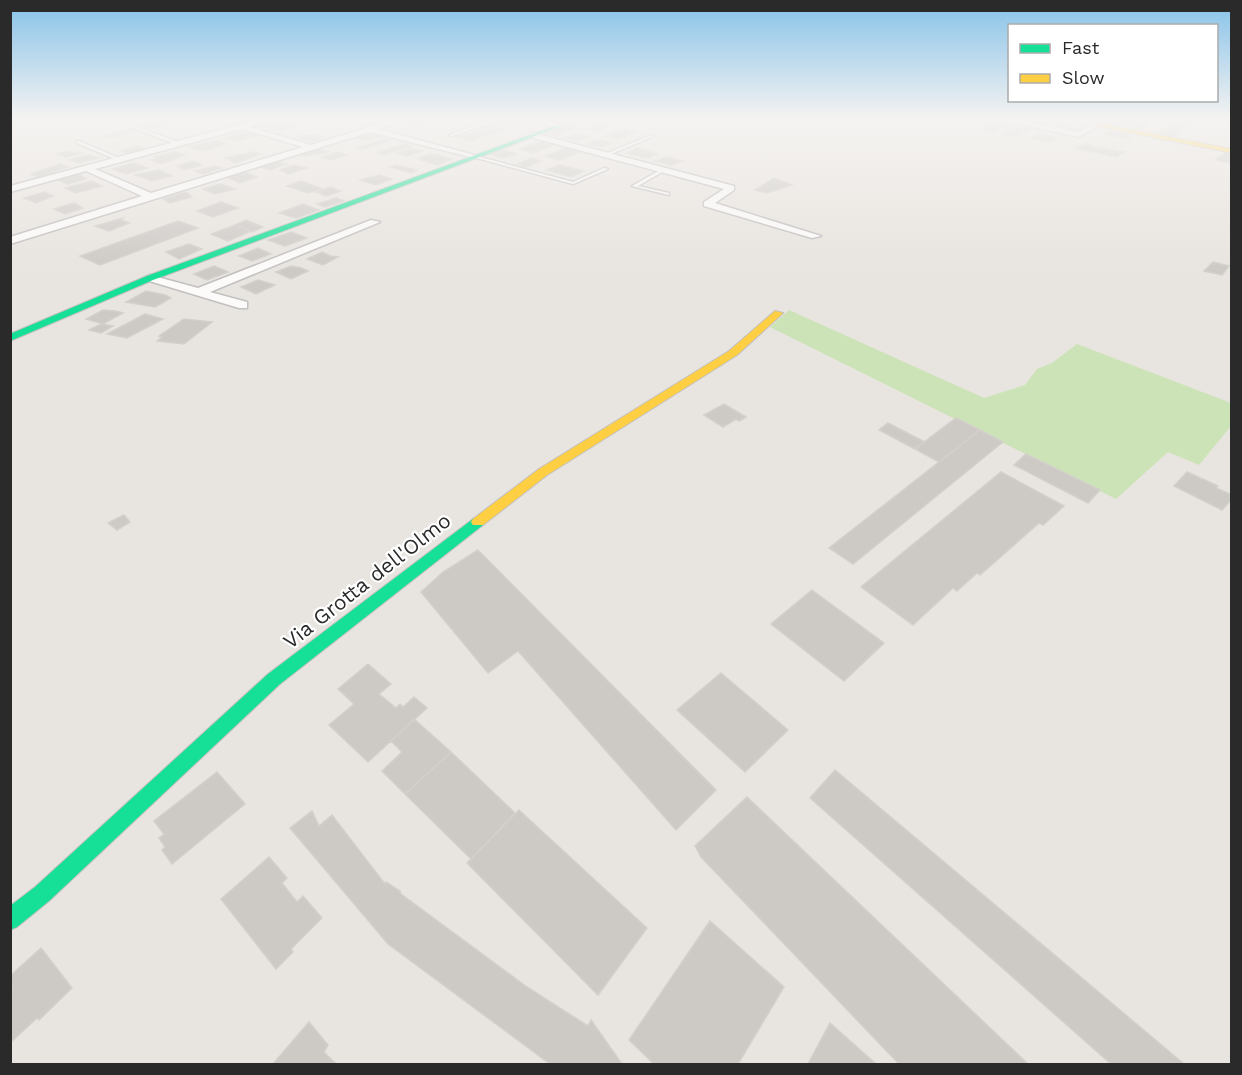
<svg xmlns="http://www.w3.org/2000/svg" width="1242" height="1075" viewBox="0 0 1242 1075" font-family="'Work Sans',sans-serif">
<style>
.green{fill:#cce3b7}
.building{fill:#cdcac6;stroke:#d3d0cb;stroke-width:1.5}
.lines{fill:none;stroke-linecap:round;stroke-linejoin:round}
.lane-casing{stroke:#c2c0c0;stroke-width:3}
.street-casing{stroke:#c2c0c0;stroke-width:3}
.fast-casing{stroke:#c2c0c0;stroke-width:2}
.slow-casing{stroke:#c2c0c0;stroke-width:2}
.lane{fill:#fcfbfa;fill-rule:evenodd}
.street{fill:#fcfbfa;fill-rule:evenodd}
.fast{fill:#16e098;fill-rule:evenodd}
.slow{fill:#ffcf43;fill-rule:evenodd}
.labels{text-anchor:middle;stroke-width:4.5;stroke-linejoin:round;paint-order:stroke}
.street-label{font-size:21px;fill:#2a2a2a;stroke:#fff}
</style>
<rect width="100%" height="100%" fill="#e8e4df"/>
<path class="green" d="M789 310 984 398 1025 385 1037 369 1052 363 1077 344 1231 403V426L1199 465 1168 452 1116 499 770 327Z"/>
<path class="building" d="M412 119H429L433 120 415 126 401 122Z
M506 119H522L528 121 506 127 490 124Z
M1151 119 1145 121 1148 124 1141 128 1113 122 1118 120Z
M1190 119 1194 122 1187 124H1190L1184 126 1186 127 1173 137 1159 132 1178 122 1174 121 1176 120Z
M162 120 171 124 152 128 143 124Z
M272 121 281 123 267 127 255 125Z
M605 122 615 124 596 131 586 129Z
M998 122 1009 124 993 132 982 129Z
M286 124 295 127 279 131 268 129Z
M1057 124 1079 129 1073 132 1051 128Z
M487 125 504 129 495 132 477 128Z
M569 125 578 127 556 136 547 133Z
M1018 126 1031 129 1016 137 1003 134Z
M129 129 135 131 111 138 105 136Z
M623 129 636 131 618 139 606 136Z
M481 130 493 133 471 141 456 137Z
M1110 131 1130 135 1127 137H1130L1127 139 1105 134Z
M246 132 262 134 237 141 224 138Z
M369 132 380 137 367 140 352 137Z
M576 134 590 137 579 141 564 138Z
M1039 134 1052 137 1056 138 1049 142 1030 138Z
M304 135H316L322 139 310 142 298 137Z
M384 139 390 141 364 149 357 148Z
M597 139 612 143 602 147 587 144Z
M215 140 226 144 203 151 189 147Z
M542 141 552 146 533 153 520 149Z
M404 144 411 146 384 155 376 153Z
M1085 144 1095 147 1124 152 1117 157 1075 148Z
M137 146 145 149 128 154 121 151Z
M314 147 328 152 305 156 298 153Z
M569 147 582 151 559 160 545 156Z
M411 148 422 151 406 156 397 153Z
M637 148 658 154 648 158 626 153Z
M502 150 518 154 502 158 490 154Z
M70 151 74 153H83L66 157 57 154Z
M173 152 185 155 161 164 151 160 157 159 154 157Z
M254 152 261 154 236 163 225 158Z
M337 152 347 155 331 160 322 157Z
M1225 153 1232 154V163L1215 160Z
M430 154 439 155 451 159 437 165 418 159Z
M88 155 99 158 79 163 70 160Z
M666 157 682 161 671 165 655 161Z
M532 158 541 161 526 167 517 164Z
M194 161 202 165 184 170 177 166Z
M273 161 287 164 270 170 258 166Z
M133 163 148 168 126 174 113 169Z
M60 164 68 167 38 177 31 174Z
M293 165 307 168 289 174 280 170Z
M396 165 417 170 411 173 390 167Z
M560 165 584 171 571 177 546 170Z
M215 166 222 168 203 174 195 171Z
M159 170 172 176 152 181 135 175Z
M243 172 257 177 240 183 226 177Z
M79 174 86 179 67 184 58 180Z
M379 175 392 179 376 185 360 180Z
M774 178 792 185 767 193 755 190Z
M92 181 102 186 76 193 65 188Z
M301 181 322 189 308 193 287 186Z
M221 184 235 189 214 194 203 189Z
M330 187 341 191 326 196 316 192Z
M44 192 53 196 36 203 24 198Z
M186 192 192 197 170 203 163 199Z
M336 198 344 201 325 207 317 204Z
M221 202 238 208 213 217 197 211Z
M74 203 83 208 65 214 54 209Z
M303 204 319 210 296 218 279 213Z
M123 218 121 220 129 223 109 231 95 226Z
M246 220 263 227 252 232 235 225Z
M178 221 198 228 100 265 80 256Z
M235 225 251 231 228 241 211 234Z
M291 232 307 238 285 246 268 240Z
M189 244 202 249 179 259 166 252Z
M258 248 271 254 252 261 239 256Z
M322 252 330 256 338 257 323 265 307 259Z
M1213 262 1229 266 1222 275 1204 271Z
M214 266 228 272 207 280 194 274Z
M291 266 301 268 308 271 291 279 276 272Z
M258 280 275 285 256 294 241 287Z
M146 291 165 295 171 298 155 307 126 302Z
M103 310 116 311 123 313 103 324 86 319Z
M145 314 163 319 127 338 107 334Z
M184 319 212 322 184 344 157 341 162 337 159 336Z
M101 324 113 326 101 333 89 330Z
M724 404 746 417 739 421 736 419 723 427 704 415Z
M956 418 980 430 939 462 915 449Z
M888 423 925 442 915 449 879 430Z
M980 430 1003 442 853 564 829 548Z
M1026 454 1100 490 1088 503 1014 465Z
M1001 472 1064 506 1043 525 1039 523 980 575 977 573 957 591 953 588 913 625 861 587Z
M1187 472 1218 486 1216 488 1232 495V499L1222 510 1174 486Z
M124 515 130 522 117 530 108 523Z
M478 550 716 790 676 830 518 651 488 673 421 592 443 572Z
M812 590 884 643 844 681 771 624Z
M368 664 391 684 379 694 396 708 400 704 403 707 414 697 427 708 368 762 329 725 354 704 338 689Z
M721 673 788 730 745 772 677 710Z
M414 719 451 752 405 794 382 771 402 752 391 741Z
M451 752 515 813 471 859 405 794Z
M835 770 1184 1064H1111L810 798Z
M217 772 245 804 172 864 162 850 165 847 159 838 164 834 154 821Z
M747 797 1028 1064H899L701 857 695 846Z
M519 810 647 928 598 995 467 863Z
M312 811 319 826 332 815 385 884 386 882 400 891 401 894 527 987 588 1026 591 1020 622 1064H550L388 944 290 828Z
M269 857 287 878 282 883 297 902 303 896 322 918 291 949 293 952 276 969 221 899Z
M710 921 784 987 738 1064H654L629 1040Z
M41 948 72 988 39 1020 37 1018 10 1043 12 986 10 976Z
M309 1022 328 1045 324 1052 336 1064H273Z
M830 1023 876 1064H808Z"/>
<g class="lines">
<g class="lane-casing">
<path id="lane" d="M494 119H501L452 136 449 135Z
M132 125 180 143 181 144 178 145 131 127Z
M651 135 654 136 606 156 603 155Z
M77 141H79L123 160 120 161 77 143Z
M473 155 573 182 604 168 608 169 573 184 473 157Z
M662 169 664 171 638 186 669 193V195L632 186Z"/>
</g>
<g class="street-casing">
<path id="street" d="M260 119H273L250 127 311 145 395 119H407L378 129 478 156 474 158 370 132 10 244V237L142 196 86 171 10 192V186ZM242 129 303 147 151 193 95 169Z
M528 119H541L563 126 559 128Z
M996 119H1012L1078 132 1102 119H1111L1079 137Z
M533 133 734 186V190L715 203 821 236 812 238 704 206V202L724 189 530 137V133Z
M371 220 380 222 210 292 247 302V308H239L146 280 144 278 150 275 198 288Z"/>
</g>
<g class="fast-casing">
<path id="fast" d="M557 125 562 126 153 280 10 341V334L147 276Z
M478 517 483 519 485 522 483 525 280 684 49 901 17 927 10 930V906L35 887 268 674 473 519Z"/>
</g>
<g class="slow-casing">
<path id="slow" d="M1098 123 1232 149V153L1096 126Z
M775 311 783 313 737 355 547 475 483 525H473L471 522 473 519 539 469 729 351Z"/>
</g>
<use href="#lane" class="lane"/>
<use href="#street" class="street"/>
<use href="#fast" class="fast"/>
<use href="#slow" class="slow"/>
</g>
<linearGradient id="sky" x2="0" y2="1"><stop stop-color="#86c2e9"/><stop offset="0.44" stop-color="#f5f3f1"/><stop offset="1" stop-color="#f5f3f1" stop-opacity="0"/></linearGradient>
<rect width="1242" height="270" fill="url(#sky)"/>
<g class="labels">
<g class="street-label">
<text transform="translate(367 581) rotate(-38)" y="7">Via Grotta dell'Olmo</text>
</g>
</g>
<rect width="1242" height="1075" fill="none" stroke="#2a2a2a" stroke-width="24"/>
<rect x="1008" y="24" width="210" height="78" fill="#ffffff" stroke="#aaaaaa" stroke-width="1.5"/>
<rect x="1020" y="44" width="30" height="9" fill="#16e098" stroke="#aaaaaa" stroke-width="1.5"/>
<text x="1062" y="54" font-size="18" fill="#2a2a2a">Fast</text>
<rect x="1020" y="74" width="30" height="9" fill="#ffcf43" stroke="#aaaaaa" stroke-width="1.5"/>
<text x="1062" y="84" font-size="18" fill="#2a2a2a">Slow</text>
</svg>
